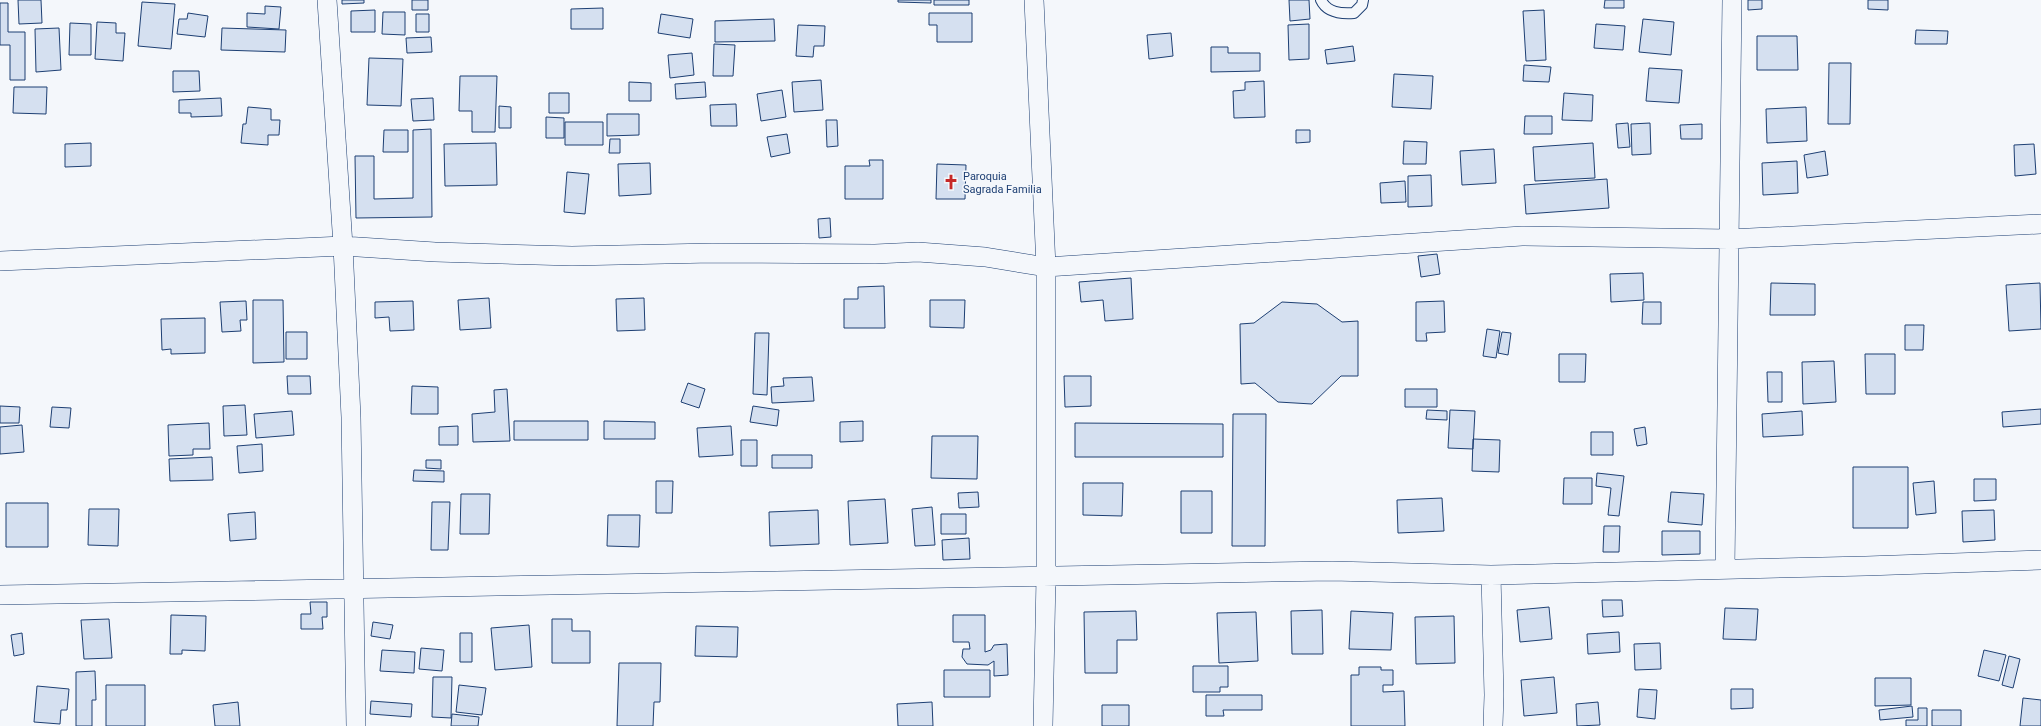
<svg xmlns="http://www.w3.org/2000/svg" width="2041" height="726" viewBox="0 0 2041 726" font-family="Roboto,sans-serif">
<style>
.building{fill:#d5e0f0;stroke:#1d3f73}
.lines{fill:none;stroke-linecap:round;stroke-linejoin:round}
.lane-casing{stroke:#1d3f73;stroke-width:12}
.street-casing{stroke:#1d3f73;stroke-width:20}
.lane{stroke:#f4f7fb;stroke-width:10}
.street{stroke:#f4f7fb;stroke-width:19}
.labels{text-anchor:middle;stroke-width:3;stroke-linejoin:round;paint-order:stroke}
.poi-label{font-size:11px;fill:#1d3f73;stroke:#f4f7fb;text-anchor:start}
</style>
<rect width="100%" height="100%" fill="#f4f7fb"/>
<path class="building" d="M18 0H41L42 23 19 24Z
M342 0H364V3L342 4Z
M412 0H428V10H412Z
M898 0H931V3L898 2Z
M934 0H969V5H934Z
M1289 0H1309L1310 19 1290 21Z
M1605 0H1624V8H1604Z
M1748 0H1762V9L1748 10Z
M1868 0H1888V10L1868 9Z
M142 2 175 4 171 49 138 46Z
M0 3H8V32H25V80H10V45H0Z
M265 6 281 7 279 29 247 27V13L265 14Z
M603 8V29H571V9Z
M375 10V32H351V11Z
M1544 10 1546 60 1526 61 1523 11Z
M383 12H405V35L382 34Z
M188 13 208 16 205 37 177 34 179 19H187Z
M929 13H972V42H937V25H929Z
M416 14H429V32H416Z
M661 14 693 19 690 38 658 33Z
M774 19 775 41 715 42V21Z
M1643 19 1674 22 1671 55 1639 52Z
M97 22 116 23V33H125L123 61 95 59Z
M70 23 91 24V55H69Z
M1309 24V59L1289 60 1288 25Z
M1596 24 1625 26 1623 50 1594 48Z
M798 25 825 26 824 46H814L813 57 796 56Z
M59 28 61 70 36 72 35 29Z
M222 28 286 30 285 52 221 50Z
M1916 30 1948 31 1947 44H1915Z
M1171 33 1173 56 1149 59 1147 35Z
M1757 36H1797L1798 70H1757Z
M431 37 432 52 407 53 406 38Z
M714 44 735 45 733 76H713Z
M1353 46 1355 61 1327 64 1325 50Z
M1211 47H1228V53H1260V71L1211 72Z
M692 53 694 75 670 78 668 55Z
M369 58 403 59 401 106 367 105Z
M1829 63H1851L1850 124H1828Z
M1524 65 1551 67 1549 82 1523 81Z
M1649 68 1682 70 1679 103 1646 101Z
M173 71H199L200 91 173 92Z
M1394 74 1433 76 1431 109 1392 107Z
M460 76H497L495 132H472V111H459Z
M821 80 823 110 794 112 792 82Z
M1264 81 1265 117 1234 118 1233 91 1245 90V82Z
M629 82 651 83V101H629Z
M705 82 706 97 676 99 675 84Z
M14 87H47L46 114 13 113Z
M782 90 786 117 761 121 757 94Z
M549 93H569V113H549Z
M1564 93 1593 95 1592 121 1562 120Z
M221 98 222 116 191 117V113H179V100Z
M433 98 434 120 413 121 411 99Z
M736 104 737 126H711L710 105Z
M499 106 511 107V128H499Z
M248 107 271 109V120H280L279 135H268V145L241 143 243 124H246Z
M1806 107 1807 141 1767 143 1766 109Z
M607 114H639V135L607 136Z
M1525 116H1552V134H1524Z
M546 117 564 118V138H546Z
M826 120H837L838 146 827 147Z
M565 122H603V145H565Z
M1628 123 1630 147 1618 148 1616 124Z
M1650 123 1651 154 1632 155 1631 124Z
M1702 124V139H1681L1680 125Z
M431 129 432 217 356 218 355 156H374V199L413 198V130Z
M384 130H408V152H383Z
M1296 130H1310V142L1296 143Z
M787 134 790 153 771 157 767 137Z
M610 139H620V153H609Z
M1404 141 1427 142 1426 164H1403Z
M91 143V166L65 167V144Z
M496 143 497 185 445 186 444 144Z
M1593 143 1595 178 1535 181 1533 147Z
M2034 144 2036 174 2015 176 2014 145Z
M1494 149 1496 183 1462 185 1460 151Z
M1825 151 1828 175 1807 178 1804 155Z
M869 160H883V199H845V166H870Z
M1797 161 1798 193 1763 195 1762 163Z
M650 163 651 194 619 196 618 164Z
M937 164 966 165 965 199H936Z
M567 172 589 174 585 214 564 212Z
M1431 175 1432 206 1408 207V176Z
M1607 179 1609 208 1526 214 1524 185Z
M1405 181 1406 202 1381 203 1380 183Z
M830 218 831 237 819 238 818 219Z
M1437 254 1440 274 1421 277 1418 256Z
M1643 273 1644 300 1611 302 1610 274Z
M1131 278 1133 319 1105 321 1103 300 1081 302 1079 282Z
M1771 283 1815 284V315H1770Z
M2040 283 2041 329 2009 331 2006 285Z
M884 286 885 328H844V299H858V287Z
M489 298 491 328 460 330 458 300Z
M644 298 645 330 617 331 616 299Z
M253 300H283L284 362 253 363Z
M930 300H965L964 328 930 327Z
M246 301 247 320H240L241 331 222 332 220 302Z
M413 301 414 330 390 331 389 317 375 318V302Z
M1444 301 1445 332 1426 333 1427 341H1416V302Z
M1282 302 1317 304 1342 322 1358 321V376H1341L1312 404 1278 402 1255 383 1241 384 1240 324 1254 323Z
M1643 302H1661V324H1642Z
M205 318V353L171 354V349L162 350 161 319Z
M1905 325H1924L1923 350H1905Z
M1487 329 1500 331 1496 358 1483 356Z
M286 332H307V359H286Z
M1502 332 1511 333 1508 355 1498 353Z
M755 333H769L767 395 753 394Z
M1559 354H1586L1585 382H1559Z
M1865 354H1895V394H1866Z
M1834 361 1836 402 1803 404 1802 362Z
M1767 372H1782V402H1768Z
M287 376H310L311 394H288Z
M1064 376H1091V406L1065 407Z
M812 377 814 401 772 403 771 387 784 386 783 378Z
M688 383 705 389 699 408 681 402Z
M412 386 438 387V414H411Z
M507 389 510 441 473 442 472 414 495 412 494 390Z
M1405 389H1437V407H1405Z
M245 405 247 435 224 436 223 406Z
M0 406 20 407 19 423H0Z
M753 406 779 410 777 426 750 422Z
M52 407 71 408 69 428 50 427Z
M2041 409V424L2003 427 2002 412Z
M1427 410 1447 411V420L1426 419Z
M1450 410 1475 411 1473 449 1448 448Z
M292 411 294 435 256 438 254 414Z
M1802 411 1803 435 1763 437 1762 414Z
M1233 414H1266L1265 546H1232Z
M514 421H588V440H514Z
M604 421 655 422V439H604Z
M863 421V441L840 442V422Z
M209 423 210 449H193V455L169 456 168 425Z
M1075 423 1223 424V457H1075Z
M22 425 24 452 0 454V427Z
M458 426V445H439V427Z
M731 426 733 455 699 457 697 428Z
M1645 427 1647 444 1637 446 1634 429Z
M1591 432H1613V455H1591Z
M932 436H978L977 479 931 478Z
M1473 439 1500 440 1499 472 1472 471Z
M741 440H757V466H741Z
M262 444 263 471 239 473 237 446Z
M772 455H812V468H772Z
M212 457 213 480 170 481 169 459Z
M426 460H441V469L426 468Z
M1853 467H1908V528H1853Z
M414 470 444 471V482L413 481Z
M1597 473 1624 476 1619 516 1608 515 1611 488 1596 486Z
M1564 478H1592V504H1563Z
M1974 479H1996V500L1974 501Z
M656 481H673L672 513H656Z
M1934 481 1936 513 1916 515 1913 483Z
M1083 483H1123L1122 516 1083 515Z
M1181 491H1212V533H1181Z
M978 492 979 507 959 508 958 493Z
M1671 492 1704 494 1702 525 1668 522Z
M461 494H490L489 534H460Z
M1442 498 1444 531 1398 533 1397 500Z
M885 499 888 543 850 545 848 501Z
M432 502H450L448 550H431Z
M6 503H48V547H6Z
M932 507 935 545 915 546 912 509Z
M89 509H119L118 546 88 545Z
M818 510 819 544 770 546 769 512Z
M1994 510 1995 540 1963 542 1962 511Z
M255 512 256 539 230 541 228 514Z
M941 514H966V534H941Z
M608 515H640L639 547 607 546Z
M1604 526H1620L1619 552H1603Z
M1662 531H1700V554L1662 555Z
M969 538 970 559 943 560 942 540Z
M1602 600H1622L1623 616 1603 617Z
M310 602H327V617H322L323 629H301V614H311Z
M1549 607 1552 639 1520 642 1517 610Z
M1725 608 1758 609 1756 640 1723 639Z
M1322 610 1323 654H1292L1291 611Z
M1136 611 1137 640H1117V673H1085L1084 612Z
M1351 611 1393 613 1391 650 1349 649Z
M1256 612 1258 661 1219 663 1217 613Z
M171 615 206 616 205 651 182 650V654H170Z
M953 615H985V652L991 650 994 645 1007 644 1008 675 994 676V661L988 665 967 664 962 657 963 649H970L969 642H953Z
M1454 616 1455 663 1416 664 1415 617Z
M109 619 112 658 84 659 81 620Z
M552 619H572V631H590V663H552Z
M373 622 393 625 390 639 371 636Z
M529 625 532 667 495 670 491 628Z
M696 626 738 627 737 657 695 656Z
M1619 632 1620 652 1588 654 1587 634Z
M22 633 24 654 14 656 11 635Z
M460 633H472V662H460Z
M1660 643 1661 669 1635 670 1634 644Z
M421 648 444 650 442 671 419 669Z
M382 650 415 652 414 673 380 671Z
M1984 650 2006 655 1999 681 1978 676Z
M2009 656 2020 659 2013 688 2002 685Z
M619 663H661L660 702H654L653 726H617Z
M1193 666H1228V687H1220V692H1193Z
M1359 667H1381V670H1393V685H1383V692L1404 691 1405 726H1351V675H1359Z
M944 670H990V697H944Z
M95 671 96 700H92V726H76V672Z
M433 677H452L451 718 432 717Z
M1554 677 1557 713 1524 716 1521 680Z
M1875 678H1911V705L1875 706Z
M106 685H145V726H106Z
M459 685 486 688 482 715 456 712Z
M37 686 69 689 67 710H61L60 724 34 722Z
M1639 689 1657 690 1655 719 1637 717Z
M1731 689H1753V708L1731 709Z
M1206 695H1262V710H1223L1224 716H1206Z
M2023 698 2041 700V726H2020Z
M371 701 412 704 411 717 370 714Z
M238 702 240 726H215L213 705Z
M932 702 933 726H898L897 704Z
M1598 702 1600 725 1577 726 1576 704Z
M1102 705H1129V726H1102Z
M1912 706 1913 717 1880 720 1879 710Z
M1918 708H1927V726H1906V720H1918Z
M1932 710H1961V726H1932Z
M452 714 479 717 478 726H451Z"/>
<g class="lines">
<g class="lane-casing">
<path id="lane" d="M1321 0C1327 13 1341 14 1354 13L1362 5 1363 0"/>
</g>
<g class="street-casing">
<path id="street" d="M327 0 343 246 351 417 356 726
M1034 0 1046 267V577L1043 726
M0 261 343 246 435 252 572 256 712 253 875 254 918 252 985 257 1046 267 1522 236 1729 239 2041 224
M1725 568 1732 0
M1491 575 1494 695 1493 726
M0 595 1332 571 1491 575 1866 566 2041 560"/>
</g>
<use href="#lane" class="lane"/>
<use href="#street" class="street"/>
</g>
<defs>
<g id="church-bare" transform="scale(1.2)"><path d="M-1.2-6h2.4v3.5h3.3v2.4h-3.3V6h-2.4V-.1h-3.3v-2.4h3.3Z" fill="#c62828" stroke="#f4f7fb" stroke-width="2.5" paint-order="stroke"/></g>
</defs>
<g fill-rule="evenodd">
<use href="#church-bare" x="951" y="182"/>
</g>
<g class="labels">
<g class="poi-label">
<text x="963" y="180">Paroquia<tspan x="963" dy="13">Sagrada Familia</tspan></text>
</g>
</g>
</svg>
